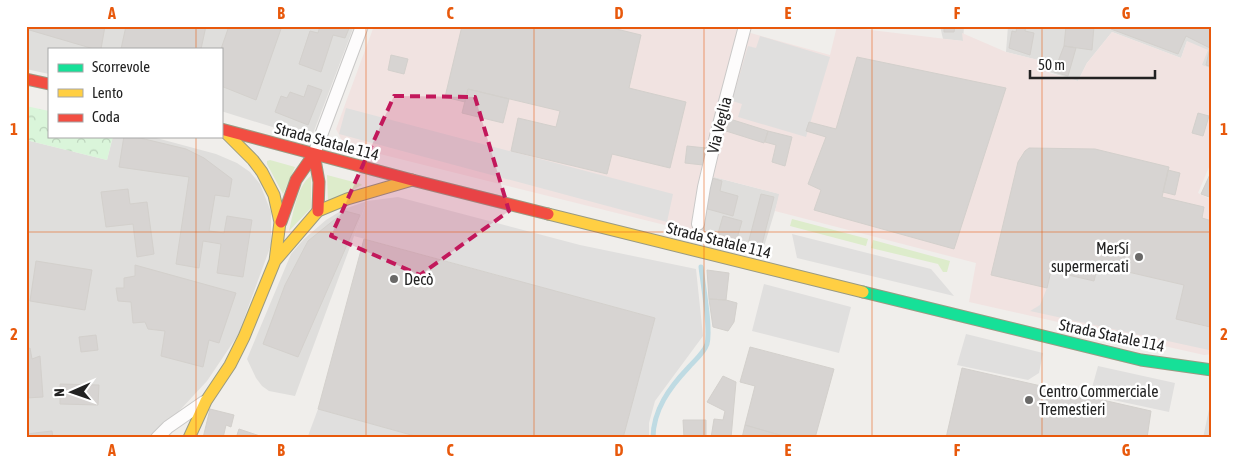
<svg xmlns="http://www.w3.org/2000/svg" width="1238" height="464" viewBox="0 0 1238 464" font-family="'Asap Condensed',sans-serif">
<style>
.residential{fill:#dfdedc}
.commercial{fill:#f1e3e1}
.grass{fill:#ddeccb}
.park{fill:url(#park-crowns)}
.parking{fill:#e0dfde}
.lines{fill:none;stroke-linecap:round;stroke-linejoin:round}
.stream{stroke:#bfdbe3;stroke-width:5}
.building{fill:#d7d4d2;stroke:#d3d0cc}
.street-casing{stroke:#c9c8c7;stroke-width:14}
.fast-casing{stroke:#999a82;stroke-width:13}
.slow-casing{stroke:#999a82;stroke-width:13}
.jam-casing{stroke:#999a82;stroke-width:13}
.street{stroke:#fdfcfc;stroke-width:12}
.fast{stroke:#16e098;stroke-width:11}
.slow{stroke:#ffcf43;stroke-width:11}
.jam{stroke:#f24e42;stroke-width:11}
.marked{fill:#c2185b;fill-opacity:0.2;stroke:#c2185b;stroke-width:4;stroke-dasharray:10 6;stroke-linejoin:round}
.grid{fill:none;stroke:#e8590c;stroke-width:1;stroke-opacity:0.55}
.poi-dot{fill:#6a6968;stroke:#fff;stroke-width:2}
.labels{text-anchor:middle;stroke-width:5;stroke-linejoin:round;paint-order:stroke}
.street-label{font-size:16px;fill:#222;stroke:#fff}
.poi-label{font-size:16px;fill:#222;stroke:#fff;text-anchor:start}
.neatline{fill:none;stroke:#e8590c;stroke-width:2}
.grid-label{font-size:16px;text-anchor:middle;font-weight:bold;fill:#e8590c}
</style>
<defs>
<pattern id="park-crowns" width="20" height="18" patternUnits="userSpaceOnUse" patternTransform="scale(1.25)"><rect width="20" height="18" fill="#daf5da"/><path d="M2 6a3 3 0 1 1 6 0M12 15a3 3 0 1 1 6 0" fill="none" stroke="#bbd2bb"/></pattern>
</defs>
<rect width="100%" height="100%" fill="#f0eeeb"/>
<path class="residential" d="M26 26H354L311 139 221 111V49H49V74L26 69Z
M940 26H964L963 41 943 39Z
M1008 26H1212V69L1201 65 1187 41 1181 58 1112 32 1087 63 1078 81 1049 72 1050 63 1006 52Z
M113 136H149L216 154 237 163 250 172 260 184 271 212V245L238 335 207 381 181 409 150 438H26V140L107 160Z
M714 177 780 194 763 250 701 234Z
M367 201 295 396 269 391 262 386 256 378 247 359 291 254 304 239 326 220 344 209Z
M1212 395V438H1203Z"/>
<path class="commercial" d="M374 26H725L830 55 837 26 963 41 962 33 1006 52 1050 63 1049 73 1078 81 1087 63 1112 32 1181 58 1187 41 1208 50 1202 65 1212 69V160L1198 193 1212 200V354L1204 355 969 302 976 263 775 211 779 194 714 177 701 234 344 145 336 129Z"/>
<path class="grass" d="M270 160 295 167 283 194 267 164V161Z
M327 175 361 184 362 185 328 203Z
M311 176V208L289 231C293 215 297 185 311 176Z
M792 219 868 239 866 246 790 226Z
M873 240 950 261 947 272H943L938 264 871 248Z"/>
<path class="park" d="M26 106 49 111V136H113L107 160 26 140Z"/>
<path class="parking" d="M760 36 830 57 806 137 738 117 742 104 732 101 748 46 756 48Z
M346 108 673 194 667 222 339 134Z
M398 197 580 245 696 269 703 336 655 401 649 423V438H623L655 318 354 236 367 201Z
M792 234 931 269 954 296 797 258Z
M1098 265 1184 285 1176 319 1212 328 1209 350 1030 311 1040 305 1047 288 1051 271 1094 281Z
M764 284 851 307 839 353 752 331Z
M966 334 1043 353 1039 373 1028 380 957 365Z
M1098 366 1175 383 1169 412 1090 395Z
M318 409 422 438H315L308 436Z"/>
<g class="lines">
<path class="stream" d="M653 438C653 410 670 387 688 368 695 360 704 353 707 344 711 328 703 285 701 267"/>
</g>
<path class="building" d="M26 26H105L101 49H94L26 29Z
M126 26H206L201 49H121Z
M229 26H282L256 100 221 86V49Z
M320 26H350L345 38 333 35 321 72 299 64 310 31 318 33Z
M462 26H604L641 35 629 88 686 102 670 168 612 154 607 174 511 151 518 118 556 127 560 111 468 89 465 102 445 97Z
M944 26H955L954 32H944Z
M1017 26H1026L1025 31 1034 33 1030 55 1009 48 1012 31 1016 32Z
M1066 26H1094L1092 50 1064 46Z
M1112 26H1212V67L1206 65 1210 48 1186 36 1178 54 1111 29Z
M1064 46 1076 48 1068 76 1054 72Z
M391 55 408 59 404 74 388 70Z
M857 57 1006 88 954 249 814 210 821 190 808 184 826 137 806 131 809 122 836 129Z
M308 85 322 90 308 125 275 112 281 96 287 98 290 92 304 97Z
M468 89 509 99 503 123 462 113Z
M1198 113 1209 116 1203 136 1192 133Z
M730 119 768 131 764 143 726 131Z
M768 131 792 137 785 166 772 162 776 145 765 142Z
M124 136H132L186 149 204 158 232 179 229 197 215 195 209 231 224 233 227 216 252 220 243 277 217 273 221 244 203 241 199 268 176 264 189 177 119 167Z
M687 146 706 148 703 165 685 163Z
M1029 148 1095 149 1169 167 1162 197 1204 207 1202 218 1212 221V317L1210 327 1176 319 1184 285 1098 265 1094 281 1051 271 1047 288 991 275 1018 162 1025 151Z
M1168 170 1180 173 1175 195 1163 192Z
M1212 170V198L1201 194Z
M712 178 722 181 720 191 738 196 733 216 704 208Z
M128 189 130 204 147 202 154 254 137 257 133 224 106 227 101 192Z
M761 194 774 197 761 248 748 244Z
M345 211 360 215 298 357 263 344 285 285 308 241Z
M723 216 742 221 736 242 717 237Z
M364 239 655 318 623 438H422L318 409Z
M36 261 92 270 85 310 30 301Z
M135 265 236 293 219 343 209 340 203 367 161 356 165 331 148 329 145 322 133 323 131 302 118 301 116 288H124V278L135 276Z
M707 270 729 273 726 300 709 299Z
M709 299 726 300 737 303 734 322 728 331 713 327Z
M96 335 98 350 81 352 79 337Z
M750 347 834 369 815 438H790L745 425 755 386 740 382Z
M30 348 32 359 40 356 43 397 26 398V350Z
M962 368 1151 411 1147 438H946Z
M723 376 736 382 731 438H711L714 419 723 420 725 411 707 402Z
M60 384 99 385 98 405 60 404Z
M210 409 234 415 231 427 226 425 223 438H203Z
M683 420H706V438H684Z
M745 425 790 438H742Z
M239 429 266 438H236Z
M52 431 53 438H26V434Z"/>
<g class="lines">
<g class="street-casing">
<path id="street" d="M314 154 362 26
M698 224 704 187 717 132 745 26
M157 438 168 427 204 402"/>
</g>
<g class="fast-casing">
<path id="fast" d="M863 292 1141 360 1212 370"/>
</g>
<g class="slow-casing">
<path id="slow" d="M548 214 863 292
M275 261 318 211 347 199 412 180
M189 438 206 401 230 365 244 337 275 261 280 222 274 195 262 172 253 160 223 130"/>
</g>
<g class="jam-casing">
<path id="jam" d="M26 79 49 84
M221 129 412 180 548 214
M314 154 319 182 318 211
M281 222 296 180 314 154"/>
</g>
<use href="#street" class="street"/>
<use href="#fast" class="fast"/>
<use href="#slow" class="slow"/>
<use href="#jam" class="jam"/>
</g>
<path class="marked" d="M394 96 475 97 509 211 420 275 331 236Z"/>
<path class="grid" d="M196 26V49M366 26V438M534 26V438M704 26V438M872 26V438M1042 26V438M196 136V438M26 232H1212"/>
<g class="poi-dot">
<circle cx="1139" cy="257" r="5"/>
<circle cx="394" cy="279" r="5"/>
<circle cx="1029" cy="400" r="5"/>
</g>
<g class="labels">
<g class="street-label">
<text transform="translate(719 125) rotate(-76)" y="6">Via Veglia</text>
<text transform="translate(327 141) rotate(15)" y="6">Strada Statale 114</text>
<text transform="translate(719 240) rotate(14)" y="6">Strada Statale 114</text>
<text transform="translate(1112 335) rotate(12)" y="6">Strada Statale 114</text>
</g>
<g class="poi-label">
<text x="1129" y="254" text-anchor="end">MerSí<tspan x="1129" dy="18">supermercati</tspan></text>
<text x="404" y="285">Decò</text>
<text x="1039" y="397">Centro Commerciale<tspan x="1039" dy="18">Tremestieri</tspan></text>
</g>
</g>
<rect width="1238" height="464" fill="none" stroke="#ffffff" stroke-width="55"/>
<rect x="48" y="48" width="175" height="90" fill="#ffffff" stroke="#a7a7a7"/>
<rect x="58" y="64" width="25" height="8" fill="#16e098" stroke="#a7a7a7"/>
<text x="92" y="72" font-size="15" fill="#222222">Scorrevole</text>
<rect x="58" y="89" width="25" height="8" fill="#ffcf43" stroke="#a7a7a7"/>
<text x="92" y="98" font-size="15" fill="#222222">Lento</text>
<rect x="58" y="114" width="25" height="8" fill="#f24e42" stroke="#a7a7a7"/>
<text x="92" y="122" font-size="15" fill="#222222">Coda</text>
<g transform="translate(72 392) rotate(268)" stroke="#ffffff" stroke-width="4" paint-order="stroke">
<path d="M0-4L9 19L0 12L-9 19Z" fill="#222222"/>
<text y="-8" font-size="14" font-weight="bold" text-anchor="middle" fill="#222222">N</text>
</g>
<path d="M1030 70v8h125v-8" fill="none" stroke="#222222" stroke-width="2.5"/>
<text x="1038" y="70" font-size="15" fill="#222222" stroke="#ffffff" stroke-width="4" paint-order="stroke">50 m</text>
<rect x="28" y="28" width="1182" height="408" class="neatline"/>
<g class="grid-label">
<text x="112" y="19">A</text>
<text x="281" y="19">B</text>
<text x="450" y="19">C</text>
<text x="619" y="19">D</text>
<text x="788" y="19">E</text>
<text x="957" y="19">F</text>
<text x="1126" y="19">G</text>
<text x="14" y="135">1</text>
<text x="1224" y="135">1</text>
<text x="14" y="340">2</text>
<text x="1224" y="340">2</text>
<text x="112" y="456">A</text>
<text x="281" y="456">B</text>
<text x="450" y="456">C</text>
<text x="619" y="456">D</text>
<text x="788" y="456">E</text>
<text x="957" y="456">F</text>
<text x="1126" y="456">G</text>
</g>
</svg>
